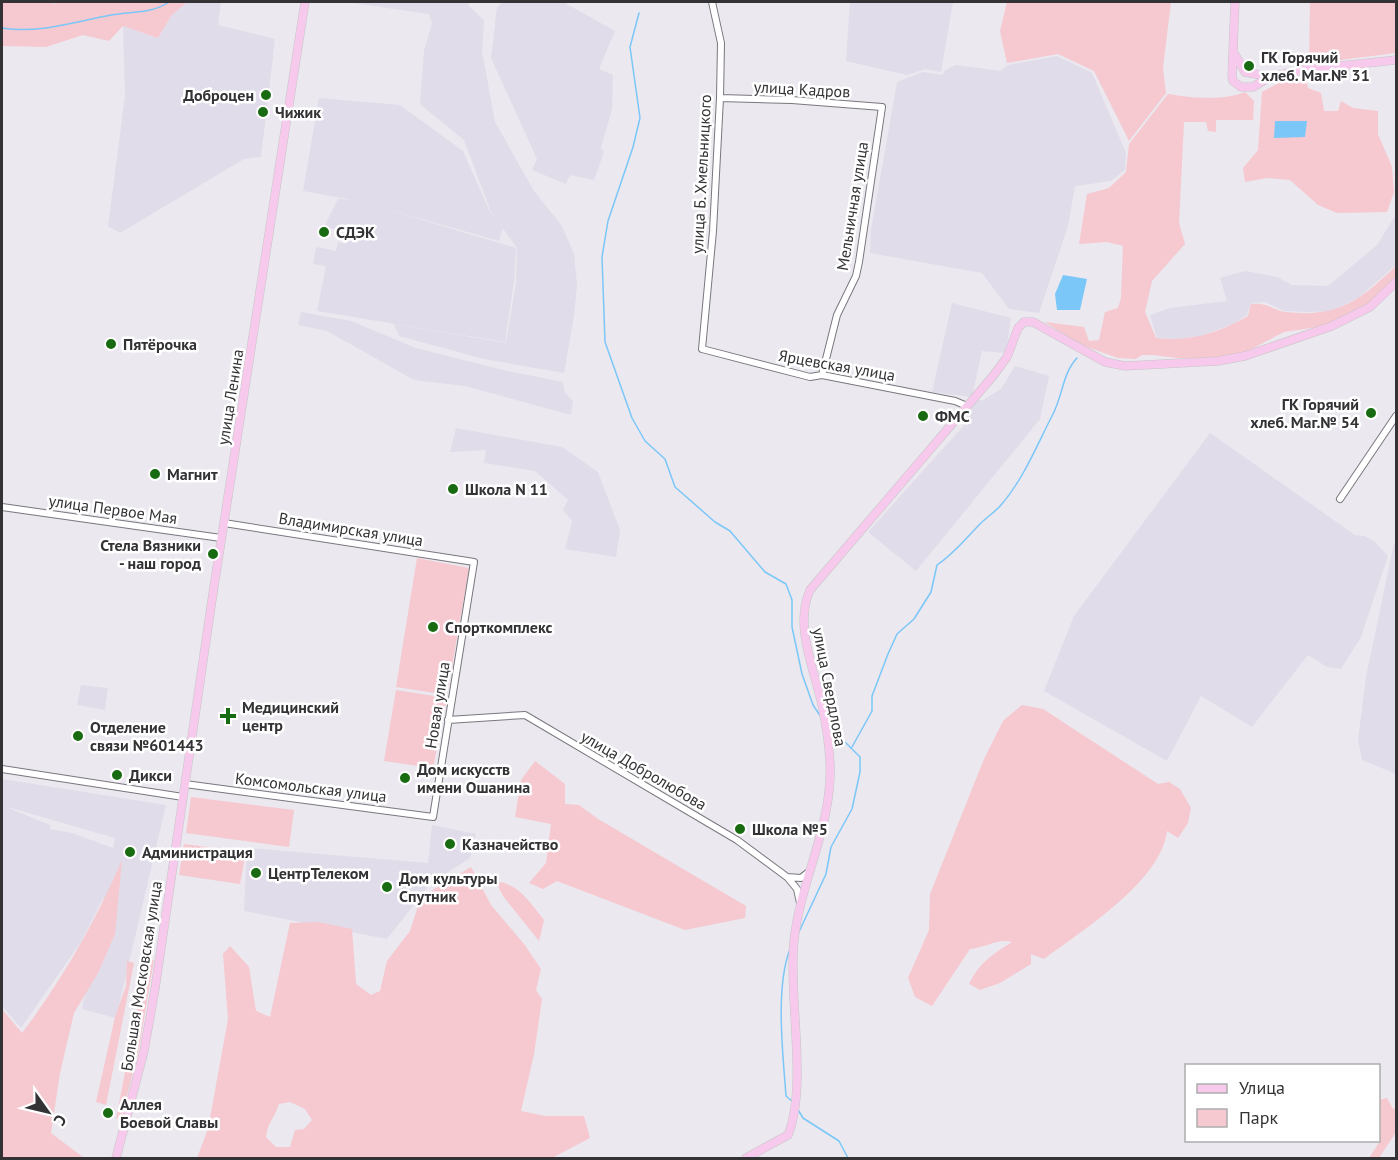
<svg xmlns="http://www.w3.org/2000/svg" width="1398" height="1160" viewBox="0 0 1398 1160" font-family="'PT Sans',sans-serif">
<style>
.built{fill:#e1dce9;fill-rule:evenodd}
.green{fill:#f6c8cf;fill-rule:evenodd}
.water{fill:#7ac7f8}
.lines{fill:none;stroke-linecap:round;stroke-linejoin:round}
.stream{stroke:#7ac7f8;stroke-width:1.5}
.minor-casing{stroke:#79777d;stroke-width:8}
.major-casing{stroke:#c6c6c6;stroke-width:9}
.minor{stroke:#fff;stroke-width:6}
.major{stroke:#f7caed;stroke-width:8}
.poi-dot{fill:#196b11;stroke:#fff;stroke-width:2}
.labels{text-anchor:middle;stroke-width:5;stroke-linejoin:round;paint-order:stroke}
.poi-label{font-size:16px;font-weight:bold;fill:#333235;stroke:#fff;text-anchor:start}
.street-label{font-size:16px;fill:#333235;stroke:#fff}
</style>
<rect width="100%" height="100%" fill="#ebe8ef"/>
<path class="built" d="M187 2H221L218 25 275 39 261 157 244 159 120 233 108 226 125 96 123 26 158 38 171 16Z
M346 2H470L468 5 484 20 482 51 495 122 534 191 562 226 574 254 577 285 574 316 564 373 484 359 399 336 394 324 506 343 516 283 517 248 491 212 464 140 420 104 424 51 432 23 429 14Z
M503 2H563L615 31 599 69 613 75 612 109 601 148 604 152 594 180 570 175 566 184 532 170 537 159 491 58 497 7Z
M850 2H953L941 72 925 69 907 75 846 61Z
M1057 56 1092 73 1126 153 1125 170 1111 181 1075 186 1068 226 1039 313 1009 309 982 273 870 253 871 230 897 82 923 72 943 75 944 71 956 65 1001 71 1008 65Z
M319 98 400 105 463 151 490 212 503 228 499 241 372 205 516 248 514 281 505 342 317 311 326 266 313 264 316 247 336 251 338 242 346 244 348 232 324 227 338 199 353 200 303 191Z
M1396 214V265L1358 298 1332 311 1309 312 1284 311 1265 302 1251 303 1247 315 1233 324 1200 336 1176 339 1157 338 1150 315 1170 308 1227 301 1220 278 1245 271 1277 277 1292 285 1328 286 1378 244Z
M952 303 1011 318 1006 353 982 351 972 397 932 392Z
M301 312 351 321 416 348 503 370 563 382 565 393 573 401 571 415 465 386 414 380 327 331 298 325Z
M1015 366 1049 376 1040 419 916 571 868 532 967 422 974 400H983L1001 389Z
M456 428 562 447 598 472 620 530 616 557 565 549 572 521 563 510 568 500 535 471 484 463 486 450 450 452Z
M1210 433 1355 535 1365 536 1375 542 1388 556 1361 637 1341 669 1327 667 1308 655 1252 727 1201 696 1167 761 1044 691 1074 616Z
M1394 543 1396 544V774L1362 760 1358 740 1366 677Z
M81 685 108 688 105 710 77 705Z
M2 779 166 805 116 1018 82 1009 104 896 81 942 21 1028 2 1006ZM4 806 115 838 113 848 72 833 50 829V825Z
M432 825 476 834 470 858 431 883 387 939 244 911 247 848 428 863Z"/>
<path class="green" d="M2 2H51L55 4 57 2H187L171 16 158 38 123 26 109 41 83 35 46 47 2 46Z
M1007 2H1171L1163 68 1166 93 1129 141 1094 71 1058 54 1007 63 1000 31Z
M1310 2H1396V53L1309 64Z
M1305 77 1308 88 1321 93 1324 111H1338L1341 101 1353 108 1378 111V134L1392 167 1394 192 1387 212 1337 213 1318 205 1290 180 1267 178 1245 182 1243 168 1258 150 1262 92 1284 80Z
M1245 92 1254 101 1253 120H1216V132L1208 131 1206 122H1184L1179 223 1185 244 1152 281 1145 312 1156 338C1190 342 1219 333 1248 316L1251 304C1268 302 1272 310 1286 312 1339 318 1360 300 1396 266V281L1370 307 1332 325 1284 332 1246 352 1216 358H1177L1153 355H1142L1136 359 1118 358 1079 344 1045 322 1084 327 1089 341 1099 340 1105 312 1118 308 1121 298 1123 246 1107 242 1079 244 1087 194 1109 188 1126 172 1129 144 1168 94C1191 98 1223 101 1245 92Z
M417 558 469 568 447 695 396 687Z
M396 690 447 698 433 768 384 761Z
M1022 705 1043 709 1158 784 1169 782 1180 789 1191 808 1188 823 1178 838 1167 831C1161 881 1083 930 1044 959L1031 954V964L1000 983 980 990 969 984C980 962 993 954 1012 942 998 938 985 948 970 949L932 1006 915 997 908 978 929 930 930 894 984 759 1003 721Z
M535 761 565 784V804L579 805 598 819 746 906 745 918 685 930 557 881 543 889 529 883 546 863 551 824 515 817 521 780Z
M191 797 294 810 289 847 186 833Z
M184 844 246 852 240 884 179 875Z
M122 860 115 934 98 973 74 1013 60 1073 51 1133 84 1158H2V1009L22 1033C63 979 95 922 122 860Z
M471 867 491 905 524 944 541 969 536 990 542 999 534 1054 521 1111 545 1116H584L590 1138 552 1158H197L208 1129 228 1019 223 954 230 946 249 967 256 1011 270 1017 290 923 318 922 352 929 356 984 371 995 380 991 387 961 410 931 421 897ZM290 1102 305 1109 312 1120 304 1129 295 1130 290 1147H276L266 1137C267 1124 275 1117 279 1104Z
M496 882C518 882 532 905 544 920L539 941 503 896Z
M147 959 154 960 139 1049 122 1115 116 1119Z
M127 961 134 963 106 1105 96 1102 115 1017 126 986Z
M1387 1098 1393 1109 1396 1108V1132L1379 1158H1369L1380 1141 1379 1100Z"/>
<path class="water" d="M1275 121H1307L1305 137 1274 138Z
M1063 275 1087 279 1080 310H1057L1055 294Z"/>
<g class="lines">
<path class="stream" d="M639 13 630 47 640 118 633 147 608 221 602 257 605 342 632 418 645 441 665 459 675 487 715 522 730 531 765 572 786 584 792 600V627L802 674 813 705 821 717
M2 28C39 34 74 22 111 15 132 11 151 14 169 2
M852 747 872 711V696L888 654 897 634 914 619 931 592 937 565C955 553 966 538 981 523 987 517 995 512 1001 505 1023 480 1037 445 1052 416 1063 396 1062 374 1077 358
M798 934 826 874 831 847 852 809 860 772V757L828 725
M790 949C775 988 783 1054 786 1096L793 1102
M797 1108 803 1118 839 1141 848 1158"/>
<g class="minor-casing">
<path id="minor" d="M712 2 721 43 720 98 713 231 702 349 810 377 822 375 955 401 967 406
M720 98 792 100 882 107 859 262 856 276 837 315 822 375
M1340 499 1396 416
M2 507 221 538
M448 720 525 715 737 840 787 877 801 878 810 871
M2 769 183 797
M185 784 433 817 474 562 224 523
M788 878 797 889 800 903"/>
</g>
<g class="major-casing">
<path id="major" d="M1235 2 1232 76 1233 81 1241 87H1253L1270 77 1302 70 1396 60
M1234 53 1245 72 1270 77
M116 1158 144 1051 155 989 213 593 305 2
M746 1158 788 1135C808 1085 788 997 794 941 800 881 833 825 830 763 829 744 826 723 822 705 814 668 794 626 810 590L993 376 1007 357 1018 328 1024 322H1033L1105 362 1125 366 1218 361 1245 356 1332 326 1370 307 1396 282"/>
</g>
<use href="#minor" class="minor"/>
<use href="#major" class="major"/>
</g>
<g class="poi-dot">
<circle cx="1249" cy="66" r="6"/>
<circle cx="266" cy="95" r="6"/>
<circle cx="263" cy="112" r="6"/>
<circle cx="324" cy="232" r="6"/>
<circle cx="111" cy="344" r="6"/>
<circle cx="1371" cy="413" r="6"/>
<circle cx="923" cy="416" r="6"/>
<circle cx="155" cy="474" r="6"/>
<circle cx="453" cy="489" r="6"/>
<circle cx="213" cy="554" r="6"/>
<circle cx="433" cy="627" r="6"/>
<path d="M225 707h6v6h6v6h-6v6h-6v-6h-6v-6h6z"/>
<circle cx="78" cy="736" r="6"/>
<circle cx="117" cy="775" r="6"/>
<circle cx="405" cy="778" r="6"/>
<circle cx="740" cy="829" r="6"/>
<circle cx="450" cy="844" r="6"/>
<circle cx="130" cy="852" r="6"/>
<circle cx="256" cy="873" r="6"/>
<circle cx="387" cy="887" r="6"/>
<circle cx="108" cy="1113" r="6"/>
</g>
<g class="labels">
<g class="poi-label">
<text x="1261" y="63">ГК Горячий<tspan x="1261" dy="18">хлеб. Маг.№ 31</tspan></text>
<text x="254" y="101" text-anchor="end">Доброцен</text>
<text x="275" y="118">Чижик</text>
<text x="336" y="238">СДЭК</text>
<text x="123" y="350">Пятёрочка</text>
<text x="1359" y="410" text-anchor="end">ГК Горячий<tspan x="1359" dy="18">хлеб. Маг.№ 54</tspan></text>
<text x="935" y="422">ФМС</text>
<text x="167" y="480">Магнит</text>
<text x="465" y="495">Школа N 11</text>
<text x="201" y="551" text-anchor="end">Стела Вязники<tspan x="201" dy="18">- наш город</tspan></text>
<text x="445" y="633">Спорткомплекс</text>
<text x="242" y="713">Медицинский<tspan x="242" dy="18">центр</tspan></text>
<text x="90" y="733">Отделение<tspan x="90" dy="18">связи №601443</tspan></text>
<text x="417" y="775">Дом искусств<tspan x="417" dy="18">имени Ошанина</tspan></text>
<text x="129" y="781">Дикси</text>
<text x="752" y="835">Школа №5</text>
<text x="462" y="850">Казначейство</text>
<text x="142" y="858">Администрация</text>
<text x="268" y="879">ЦентрТелеком</text>
<text x="399" y="884">Дом культуры<tspan x="399" dy="18">Спутник</tspan></text>
<text x="120" y="1110">Аллея<tspan x="120" dy="18">Боевой Славы</tspan></text>
</g>
<g class="street-label">
<text transform="translate(802 89) rotate(3)" y="6">улица Кадров</text>
<text transform="translate(701 174) rotate(-87)" y="6">улица Б. Хмельницкого</text>
<text transform="translate(852 206) rotate(-81)" y="6">Мельничная улица</text>
<text transform="translate(837 365) rotate(10)" y="6">Ярцевская улица</text>
<text transform="translate(230 397) rotate(-81)" y="6">улица Ленина</text>
<text transform="translate(113 509) rotate(8)" y="6">улица Первое Мая</text>
<text transform="translate(351 529) rotate(9)" y="6">Владимирская улица</text>
<text transform="translate(830 687) rotate(79)" y="6">улица Свердлова</text>
<text transform="translate(437 705) rotate(-81)" y="6">Новая улица</text>
<text transform="translate(644 770) rotate(30)" y="6">улица Добролюбова</text>
<text transform="translate(311 787) rotate(7)" y="6">Комсомольская улица</text>
<text transform="translate(141 976) rotate(-81)" y="6">Большая Московская улица</text>
</g>
</g>
<rect width="1398" height="1160" fill="none" stroke="#333235" stroke-width="6"/>
<rect x="1185" y="1064" width="195" height="78" fill="#ffffff" stroke="#adadae" stroke-width="1.5"/>
<rect x="1197" y="1084" width="30" height="9" fill="#f7caed" stroke="#adadae" stroke-width="1.5"/>
<text x="1239" y="1094" font-size="18" fill="#333235">Улица</text>
<rect x="1197" y="1109" width="30" height="18" fill="#f6c8cf" stroke="#adadae" stroke-width="1.5"/>
<text x="1239" y="1124" font-size="18" fill="#333235">Парк</text>
<g transform="translate(48 1112) rotate(124)" stroke="#ffffff" stroke-width="4.5" paint-order="stroke">
<path d="M0-4.5L10 22L0 15L-10 22Z" fill="#333235"/>
<text y="-9" font-size="16" font-weight="bold" text-anchor="middle" fill="#333235">С</text>
</g>
</svg>
